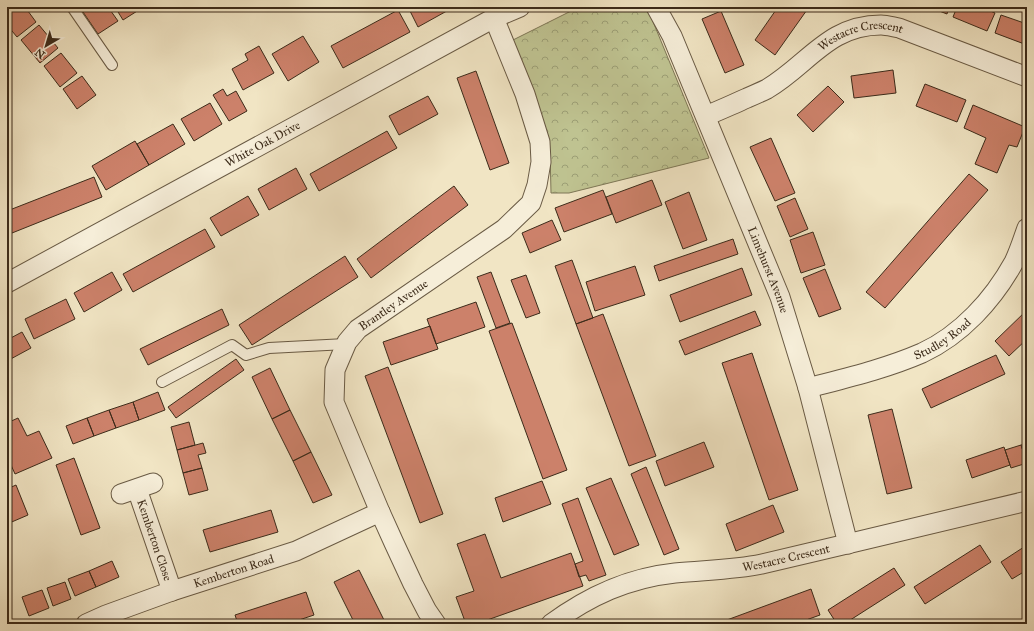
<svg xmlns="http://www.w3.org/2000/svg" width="1034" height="631" viewBox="0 0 1034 631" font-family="'IM FELL Great Primer',serif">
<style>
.park{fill:url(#park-crowns);stroke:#7e7756}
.building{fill:#cc816a;stroke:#3c2b1a}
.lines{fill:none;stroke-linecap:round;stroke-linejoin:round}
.lane-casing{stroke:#695a44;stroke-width:12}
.street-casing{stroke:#695a44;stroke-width:21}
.lane{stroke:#f6eed9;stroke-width:10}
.street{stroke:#f6eed9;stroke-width:19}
.labels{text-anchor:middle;stroke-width:3;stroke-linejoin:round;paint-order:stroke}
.street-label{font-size:12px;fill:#3c2b1a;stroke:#f6eed9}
</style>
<defs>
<pattern id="park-crowns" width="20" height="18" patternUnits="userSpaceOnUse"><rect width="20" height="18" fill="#bfc391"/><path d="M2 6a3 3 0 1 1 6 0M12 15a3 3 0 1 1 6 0" fill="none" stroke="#9c9f76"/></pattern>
</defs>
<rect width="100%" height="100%" fill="#f1e5c4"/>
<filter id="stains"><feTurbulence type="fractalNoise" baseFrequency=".005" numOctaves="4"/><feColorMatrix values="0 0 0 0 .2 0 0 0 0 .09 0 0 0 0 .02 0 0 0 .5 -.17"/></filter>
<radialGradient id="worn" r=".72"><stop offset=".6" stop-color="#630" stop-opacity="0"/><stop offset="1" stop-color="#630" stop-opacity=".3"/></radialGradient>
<path class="park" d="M579 7H647L709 158 569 193H551L550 150 509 42Z"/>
<path class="building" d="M9 7H25L36 22 17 37 7 25V9Z
M90 7H108L118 21 98 34 83 12Z
M115 7H142V8L123 20Z
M225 7H247L226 11Z
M408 7H454L418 27Z
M696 7H717V8L696 10Z
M778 7H809L775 55 755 40Z
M929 7H949L947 14Z
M957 7H981L995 13 987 31 953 17Z
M398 10 410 32 343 68 331 46Z
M721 11 744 65 725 73 702 19Z
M1001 15 1027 24V45L995 33Z
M39 25 58 48 40 63 21 40Z
M303 36 319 62 288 81 272 54Z
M259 46 274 73 243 90 232 69 248 60 245 54Z
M61 53 77 73 60 87 44 66Z
M893 70 896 93 854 98 851 76Z
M476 71 509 163 490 170 457 78Z
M82 76 96 95 77 109 63 89Z
M925 84 966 100 957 122 916 106Z
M828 86 844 102 813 132 797 115Z
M223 89 227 96 236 91 247 111 229 121 213 95Z
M428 96 438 114 399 135 389 116Z
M210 103 222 124 194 141 181 119Z
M973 105 1025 127 1017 147 1009 145 997 173 975 164 986 138 964 128Z
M173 124 185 144 149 165 137 144Z
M387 131 397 148 319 191 310 174Z
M771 138 795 193 775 201 750 147Z
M135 141 149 165 106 190 92 166Z
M296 168 307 189 269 210 258 189Z
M969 174 988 190 885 308 866 292Z
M94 177 102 197 7 235V211Z
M652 180 662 205 616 223 606 197Z
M454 186 468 205 371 278 357 259Z
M603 190 612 214 564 232 555 208Z
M689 192 707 240 683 249 665 202Z
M248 196 259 215 221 236 210 218Z
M795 198 808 229 790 237 777 206Z
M552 220 561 240 530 253 522 233Z
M205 229 215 247 133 292 123 274Z
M813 232 825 265 801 273 790 240Z
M733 239 738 254 659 281 654 266Z
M345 256 358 277 252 345 239 325Z
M572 260 593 318 576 324 555 266Z
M635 266 645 295 595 311 586 282Z
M742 268 752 295 680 322 670 295Z
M825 269 841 309 819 317 803 278Z
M112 272 122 290 84 312 74 293Z
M491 272 510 323 496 328 477 277Z
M526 275 540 313 526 318 511 280Z
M66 299 75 319 34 339 25 319Z
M476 302 485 327 436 344 427 319Z
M222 309 229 325 148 365 140 349Z
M1027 310V339L1009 356 995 341Z
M755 311 761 325 685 355 679 341Z
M603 314 656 456 629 466 576 324Z
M512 323 567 470 543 479 489 331Z
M430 326 438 349 391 365 383 342Z
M22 332 31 348 7 361V340Z
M752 353 798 490 769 500 722 363Z
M996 355 1005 374 931 408 922 389Z
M236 359 244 370 176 418 168 407Z
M388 367 443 514 420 523 365 376Z
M270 368 290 410 272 419 252 377Z
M158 392 165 410 139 420 133 402Z
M133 402 139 420 116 428 109 410Z
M892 409 912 488 887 494 868 415Z
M109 410 116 428 94 436 87 418Z
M290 410 311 452 293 461 272 419Z
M18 418 27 436 39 431 52 458 15 474 7 456V423Z
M87 418 94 436 73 444 66 426Z
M189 422 195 445 177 450 171 427Z
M704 442 714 467 665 486 656 461Z
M203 443 206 453 198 455 202 468 183 473 177 450Z
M1027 443V463L1021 445Z
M1021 445 1027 463 1011 468 1005 450Z
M1004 447 1010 465 972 478 966 460Z
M311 452 332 495 313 503 293 461Z
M74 458 100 528 81 535 56 465Z
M646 467 679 549 664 555 631 474Z
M202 468 208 490 189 495 183 473Z
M611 478 639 545 614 555 586 488Z
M542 481 551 504 503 522 495 498Z
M16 485 28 515 7 524V489Z
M578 498 606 575 589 581 586 575 579 577 575 564 583 561 562 504Z
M773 505 784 532 736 551 726 524Z
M271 510 278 532 210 552 203 530Z
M485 534 501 578 571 553 583 586 476 624H466L456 597 474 591 457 544Z
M980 545 991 562 925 604 914 587Z
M1027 545V570L1012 579 1001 562Z
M112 561 119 577 96 587 89 571Z
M894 568 905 585 844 624H837L828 610Z
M359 570 386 624H355L334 582Z
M89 571 96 587 75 596 68 579Z
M65 582 71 599 53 606 47 588Z
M811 589 820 615 795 624H716Z
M42 590 49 608 29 616 22 597Z
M306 592 314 615 287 624H238L235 615Z"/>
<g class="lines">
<g class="lane-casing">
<path id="lane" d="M72 7 112 65
M162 382 232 345 246 355 269 348 346 344"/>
</g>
<g class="street-casing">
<g id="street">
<path id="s1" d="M656 7 672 36 780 297 808 388 848 544"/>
<path id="s2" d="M706 116C720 110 734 104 747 98 754 95 761 92 767 89 808 65 828 25 881 25 887 25 893 27 899 28L1027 77"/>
<path id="s3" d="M7 283 494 18 520 7"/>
<path id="s4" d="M808 388C846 378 885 369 922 353 961 335 993 300 1014 262 1019 252 1023 239 1027 228"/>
<path id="s5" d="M137 489 172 591"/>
<path d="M121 494 153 483"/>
<path id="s6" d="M86 624 106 615 172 591 296 551 380 512"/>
<path id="s7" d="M436 624 427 611 413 584 394 543 380 512 334 402 335 370 347 342 358 329 504 229 531 203 537 185 541 162 540 142 525 94 494 18"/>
<path id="s8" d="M551 624C589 596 628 578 675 573 704 570 734 570 762 564 792 557 821 550 851 543 909 529 968 515 1027 501"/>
</g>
</g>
<use href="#lane" class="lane"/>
<use href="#street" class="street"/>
</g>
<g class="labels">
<g class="street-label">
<text dy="4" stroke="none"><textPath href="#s2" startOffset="178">Westacre Crescent</textPath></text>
<text dy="4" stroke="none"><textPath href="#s3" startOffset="291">White Oak Drive</textPath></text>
<text dy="4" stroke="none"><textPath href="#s1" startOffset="286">Limehurst Avenue</textPath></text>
<text dy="4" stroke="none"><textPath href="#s7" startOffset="367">Brantley Avenue</textPath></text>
<text dy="4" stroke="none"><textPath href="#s4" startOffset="144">Studley Road</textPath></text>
<text dy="4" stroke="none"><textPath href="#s5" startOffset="54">Kemberton Close</textPath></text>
<text dy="4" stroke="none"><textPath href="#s8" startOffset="248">Westacre Crescent</textPath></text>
<text dy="4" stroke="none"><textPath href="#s6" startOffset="157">Kemberton Road</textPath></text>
</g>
</g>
<rect width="1034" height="631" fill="none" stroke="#f1e5c4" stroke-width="24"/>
<rect x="8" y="8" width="1018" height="615" fill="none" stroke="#3c2b1a" stroke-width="2"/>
<rect x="12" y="12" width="1010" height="607" fill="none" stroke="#3c2b1a"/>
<g transform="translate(46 46) rotate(218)" stroke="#f6eed9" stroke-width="3" paint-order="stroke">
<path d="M0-3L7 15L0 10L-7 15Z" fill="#3c2b1a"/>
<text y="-6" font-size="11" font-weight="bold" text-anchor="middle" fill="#3c2b1a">N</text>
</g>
<rect width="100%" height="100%" filter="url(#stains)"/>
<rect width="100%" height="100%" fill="url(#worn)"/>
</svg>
